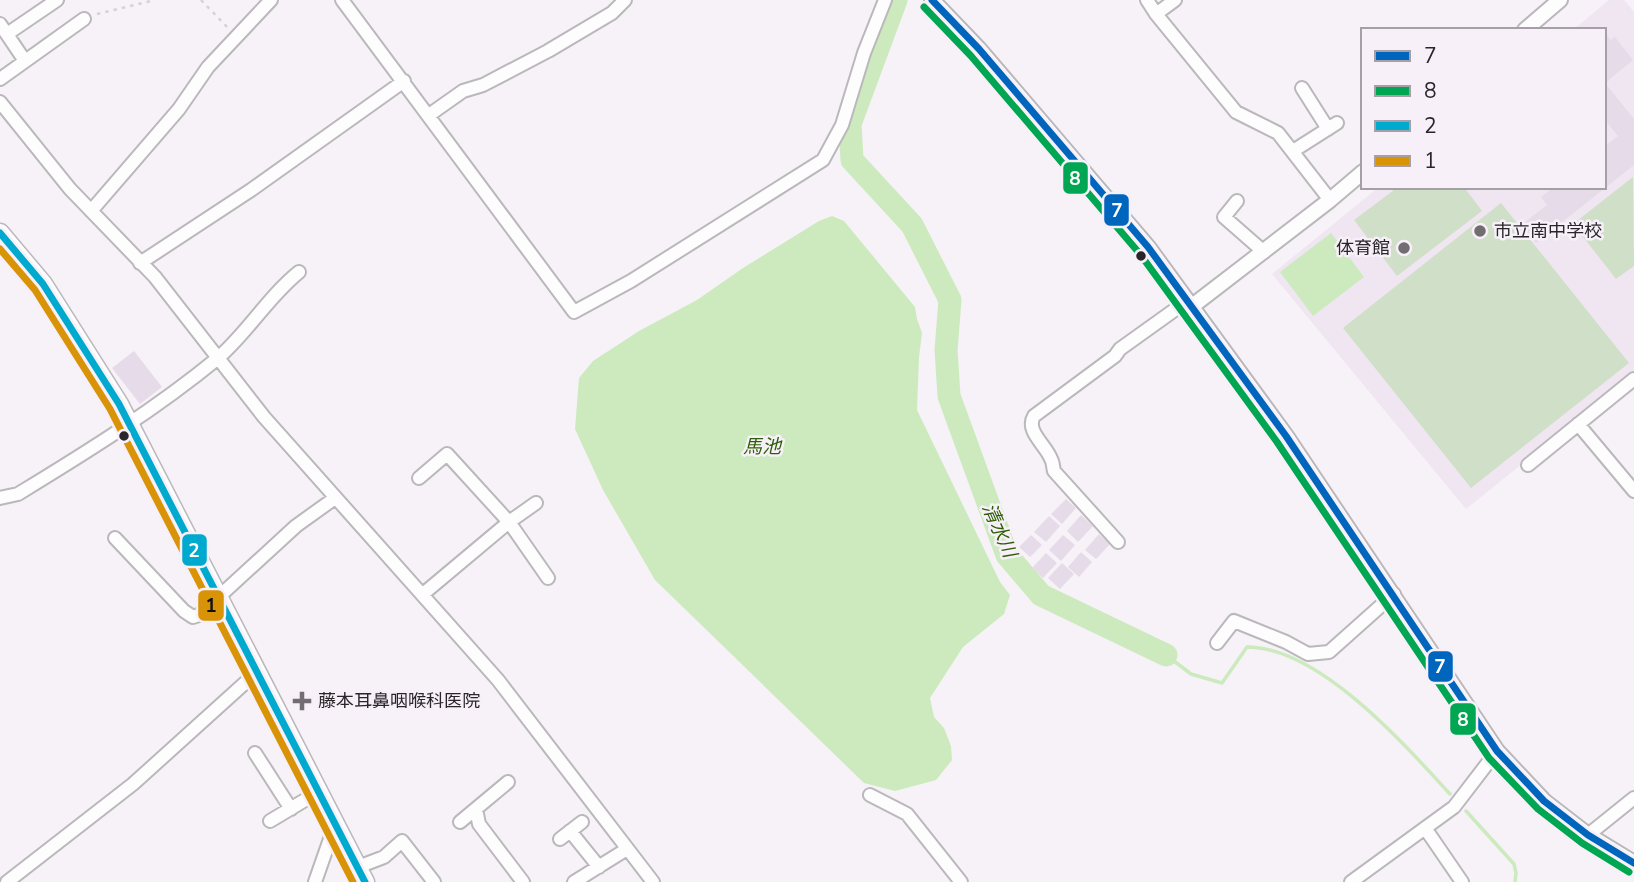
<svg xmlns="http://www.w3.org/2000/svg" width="1634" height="882" viewBox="0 0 1634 882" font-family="'Nunito Sans','Noto Sans JP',sans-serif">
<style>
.built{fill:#efe6f1}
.green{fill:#d0dfc8}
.water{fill:#cceabe}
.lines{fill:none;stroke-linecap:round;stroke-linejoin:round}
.stream{stroke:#cceabe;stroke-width:3.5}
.river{stroke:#cceabe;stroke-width:23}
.building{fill:#e6dbe9}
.minor-casing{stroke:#bbb8bc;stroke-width:16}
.tertiary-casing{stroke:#bbb8bc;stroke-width:18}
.primary-casing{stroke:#bbb8bc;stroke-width:21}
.path{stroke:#d5d4d5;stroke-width:2.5;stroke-dasharray:3.5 5;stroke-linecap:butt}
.minor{stroke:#fefdfe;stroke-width:12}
.tertiary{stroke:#fefdfe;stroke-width:14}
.primary{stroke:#fefdfe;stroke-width:18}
.bus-1-casing{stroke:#f7f0f9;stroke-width:12}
.bus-2-casing{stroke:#f7f0f9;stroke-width:12}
.bus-3-casing{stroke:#f7f0f9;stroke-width:12}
.bus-4-casing{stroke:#f7f0f9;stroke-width:12}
.bus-1{stroke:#0065bd;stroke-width:7}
.bus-2{stroke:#00a651;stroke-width:7}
.bus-3{stroke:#00a9ce;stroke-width:7}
.bus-4{stroke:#d89306;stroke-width:7}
.poi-dot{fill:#716d71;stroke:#f7f0f9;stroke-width:2.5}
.bus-dot{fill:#292629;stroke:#f7f0f9;stroke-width:2.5}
.labels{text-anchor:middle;stroke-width:5;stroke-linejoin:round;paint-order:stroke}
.poi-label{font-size:18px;fill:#292629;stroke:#f7f0f9;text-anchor:start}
.water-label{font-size:19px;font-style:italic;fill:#2d5f04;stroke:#f7f0f9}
.line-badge{stroke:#f7f0f9;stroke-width:2.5}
.badge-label{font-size:19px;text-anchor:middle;font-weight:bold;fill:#fff}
.pale-badge-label{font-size:19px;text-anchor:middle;font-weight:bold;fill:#111}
</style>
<rect width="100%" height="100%" fill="#f6f2f7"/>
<path class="built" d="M1609 0H1624L1634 12V374L1466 509 1272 274 1379 187H1604V30H1573Z"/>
<path class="green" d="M1633 177 1634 266 1616 279 1573 224Z
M1398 187H1464L1482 211 1397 276 1354 220Z
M1501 203 1629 363 1471 488 1343 328Z"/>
<path class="water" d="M832 216 844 221 915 307 917 319 922 333 919 357 917 410 1000 582 1010 595 1004 614 963 647 930 698 934 717 944 728 951 746 952 760 936 780 895 791 864 783 655 580 603 490 575 429 579 378 593 361 639 331 697 300 743 268 819 221Z
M1331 233 1364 277 1313 316 1280 272Z"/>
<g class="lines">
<path class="stream" d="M1166 655 1191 674 1222 683 1247 647C1319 647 1404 744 1450 794
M1466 811 1514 864 1516 873 1515 882"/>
<path class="river" d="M896 0 850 124 852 160 912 225 950 300 946 350 949 396 1007 555 1041 595 1166 655"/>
</g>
<path class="building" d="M1604 32 1611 40 1615 37 1633 60 1605 83 1634 119V165L1536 243 1521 225 1547 205 1541 197 1554 187H1604V147L1618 136 1604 119Z
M134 351 162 387 140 404 112 368Z
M1066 499 1076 508 1062 524 1051 514Z
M1081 515 1093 526 1078 542 1067 531Z
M1049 516 1060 526 1046 542 1034 532Z
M1099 534 1110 544 1096 559 1085 550Z
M1031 535 1042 545 1030 557 1019 547Z
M1063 535 1075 545 1061 561 1049 550Z
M1081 552 1092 562 1079 577 1068 567Z
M1046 553 1057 563 1043 578 1032 568Z
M1062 563 1074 574 1060 589 1048 578Z"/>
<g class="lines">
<g class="minor-casing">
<path id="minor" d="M342 0 574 312 631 281 823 160 842 125 864 53 885 0
M1147 0 1156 14 1236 112 1278 133 1330 200
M1156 14 1175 0
M0 24 25 61
M7 34 57 0
M0 79 84 19
M1302 88 1328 129
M0 102 70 189 155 277 264 417 498 680 653 882
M429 115 463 91 483 85 548 51 612 13 625 0
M1293 151 1337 123
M1237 201 1224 217 1264 252
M91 211 179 109 208 67 271 0
M140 263 251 190 404 81
M1578 424 1634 491
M1528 465 1634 379
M419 478 447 454 509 522 423 594
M0 498 18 494C87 452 156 409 218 358 248 332 268 297 299 272
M536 503 509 522 548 578
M115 538 184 611 193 617 199 615 296 526 335 498
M1118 542 1054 471C1053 467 1053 462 1051 459 1046 445 1025 431 1034 416L1115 356 1120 349 1187 301
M1217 643 1234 621 1286 642 1308 654 1329 652 1394 594
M255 753 291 809
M870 795 907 814 961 882
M476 809 479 824 523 882
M270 821 320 791
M460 822 508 782
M1425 828 1462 882
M570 831 599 867
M1588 835 1634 798
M560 839 582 822
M358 867 384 857 402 841 434 882
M7 882 133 784 256 673
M315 882 336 822
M574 882 627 849
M1351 882 1454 807 1497 751"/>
</g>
<g class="tertiary-casing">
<path id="tertiary" d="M932 0 979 49 1148 247 1286 436 1497 751 1544 801 1588 835 1634 863
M1525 30 1560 0
M1191 307 1330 200 1363 172"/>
</g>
<g class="primary-casing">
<path id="primary" d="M0 233 43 284 119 404 365 882"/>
</g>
<path class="path" d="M201 0 228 28
M97 14 155 0"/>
<use href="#minor" class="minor"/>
<use href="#tertiary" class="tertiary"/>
<use href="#primary" class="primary"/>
<g class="bus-1-casing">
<path id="bus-1" d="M932 0 979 49 1148 247 1286 436 1497 751 1544 801 1588 835 1634 863"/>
</g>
<g class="bus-2-casing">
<path id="bus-2" d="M924 7 971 56 1140 254 1277 442 1489 758 1538 809 1582 843 1629 872"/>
</g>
<g class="bus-3-casing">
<path id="bus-3" d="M0 233 43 284 119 404 365 882"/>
</g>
<g class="bus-4-casing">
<path id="bus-4" d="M0 249 35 290 110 409 353 882"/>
</g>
<use href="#bus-1" class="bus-1"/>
<use href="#bus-2" class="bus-2"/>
<use href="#bus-3" class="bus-3"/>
<use href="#bus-4" class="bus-4"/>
</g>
<g class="poi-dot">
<circle cx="1480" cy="231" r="7"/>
<circle cx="1404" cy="248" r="7"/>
<path d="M298.5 690.5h7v7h7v7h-7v7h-7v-7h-7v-7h7z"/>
</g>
<g class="bus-dot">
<circle cx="1141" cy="256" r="6"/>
<circle cx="124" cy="436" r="6"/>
</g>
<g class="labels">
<g class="poi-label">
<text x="1494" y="237">市立南中学校</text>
<text x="1390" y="254" text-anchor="end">体育館</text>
<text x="318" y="707">藤本耳鼻咽喉科医院</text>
</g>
<g class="water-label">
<text x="762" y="453">馬池</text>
<text transform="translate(1000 530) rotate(66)" y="7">清水川</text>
</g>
</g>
<g class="line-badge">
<rect x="1062" y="161" width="27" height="34" rx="7" fill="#00a651"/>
<rect x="1103" y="193" width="27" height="34" rx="7" fill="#0065bd"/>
<rect x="181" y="533" width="27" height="34" rx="7" fill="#00a9ce"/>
<rect x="197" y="589" width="28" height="33" rx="7" fill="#d89306"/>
<rect x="1427" y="650" width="27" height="33" rx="7" fill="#0065bd"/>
<rect x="1449" y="702" width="28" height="34" rx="7" fill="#00a651"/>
</g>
<g class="badge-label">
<text x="1075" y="185">8</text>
<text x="1117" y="217">7</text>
<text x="194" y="557">2</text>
<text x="1440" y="673">7</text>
<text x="1463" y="726">8</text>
</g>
<g class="pale-badge-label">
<text x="211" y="612">1</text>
</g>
<rect x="1361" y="28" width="245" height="161" fill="#f7f0f9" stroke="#a59fa6" stroke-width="2"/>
<rect x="1375" y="51" width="35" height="10" fill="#0065bd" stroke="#a59fa6" stroke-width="2"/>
<text x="1424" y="63" font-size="21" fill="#292629">7</text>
<rect x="1375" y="86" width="35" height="10" fill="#00a651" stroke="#a59fa6" stroke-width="2"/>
<text x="1424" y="98" font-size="21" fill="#292629">8</text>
<rect x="1375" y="121" width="35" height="10" fill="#00a9ce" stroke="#a59fa6" stroke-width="2"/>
<text x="1424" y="133" font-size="21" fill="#292629">2</text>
<rect x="1375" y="156" width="35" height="10" fill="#d89306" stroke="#a59fa6" stroke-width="2"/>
<text x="1424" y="168" font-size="21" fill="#292629">1</text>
</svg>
